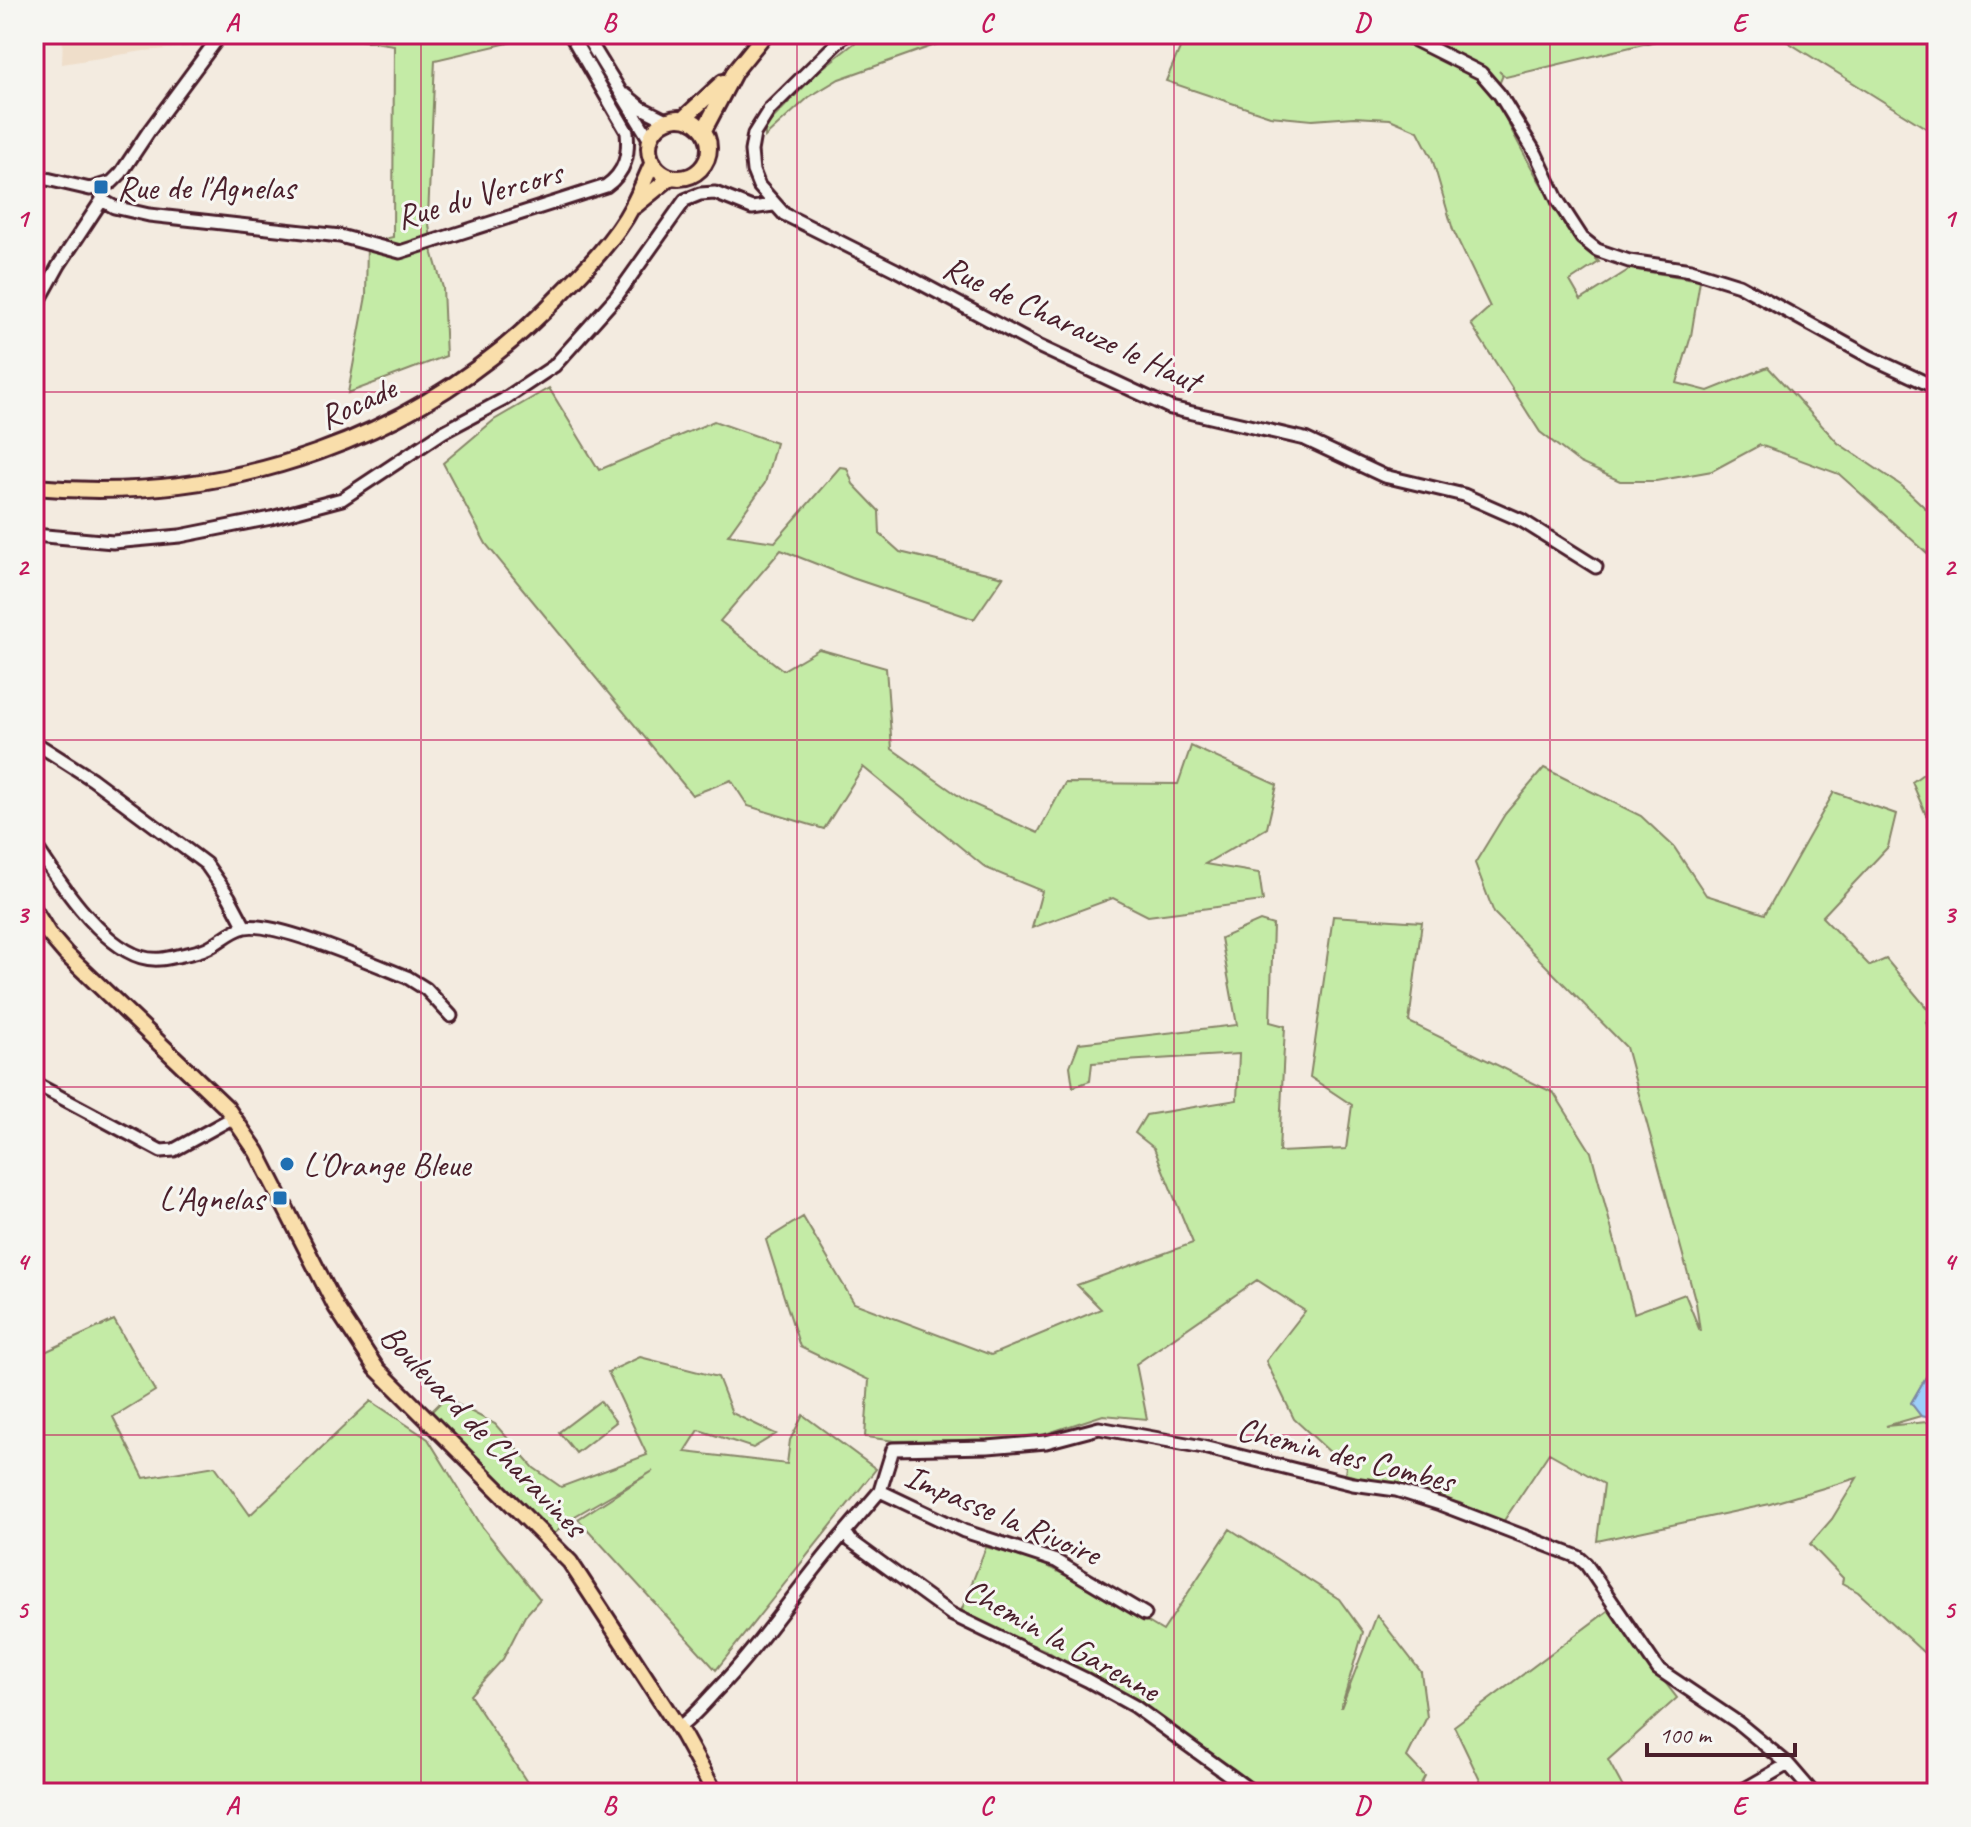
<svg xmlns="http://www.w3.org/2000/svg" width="1971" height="1827" viewBox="0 0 1971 1827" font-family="Caveat,sans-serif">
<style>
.built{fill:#efdeca}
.green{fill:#c4eba6;stroke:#878568;stroke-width:2}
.water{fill:#9dcffa;stroke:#7c89a7;stroke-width:2}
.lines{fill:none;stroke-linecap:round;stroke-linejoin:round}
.minor-casing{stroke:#4a1f2b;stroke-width:17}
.major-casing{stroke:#4a1f2b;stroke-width:20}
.minor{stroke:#f6f6f2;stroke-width:11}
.major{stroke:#f9deab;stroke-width:14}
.grid{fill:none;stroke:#c2185b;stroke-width:2;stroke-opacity:0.55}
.poi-dot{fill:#1f6fb2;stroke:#f6f6f2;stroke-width:3}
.labels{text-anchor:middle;stroke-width:6;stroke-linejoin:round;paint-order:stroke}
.poi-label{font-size:34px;fill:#4a1f2b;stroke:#f6f6f2;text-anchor:start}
.street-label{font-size:34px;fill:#4a1f2b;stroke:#f6f6f2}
.neatline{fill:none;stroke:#c2185b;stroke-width:3}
.grid-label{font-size:26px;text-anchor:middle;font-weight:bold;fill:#c2185b}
</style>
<rect width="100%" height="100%" fill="#f3ebe0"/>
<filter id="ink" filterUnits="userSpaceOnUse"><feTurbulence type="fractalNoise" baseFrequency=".0125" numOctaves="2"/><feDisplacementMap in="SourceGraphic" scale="16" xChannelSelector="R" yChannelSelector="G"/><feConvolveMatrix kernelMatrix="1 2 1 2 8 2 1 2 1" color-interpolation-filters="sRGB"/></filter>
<g filter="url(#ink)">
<path class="built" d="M63 34H225V44L144 51 62 64Z"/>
<path class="green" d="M318 34H547L435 60 428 217 433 254 443 288 446 356 348 393 366 296 367 243 393 237 394 45Z
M866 34H966L839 79 809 97 765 137V127L820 70Z
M1172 34H1685L1506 77 1499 71 1503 75 1494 96C1523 153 1554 216 1599 262L1570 281 1581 300 1630 269 1700 280 1691 336 1677 383 1708 391 1768 367 1838 443 1902 486 1937 519V562L1839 474 1760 445 1712 471 1656 481H1620L1580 463 1540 432 1471 324 1490 307 1453 230 1432 158 1418 131 1390 119 1354 117 1312 120 1270 116 1166 81 1183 41Z
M1775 34H1937V135Z
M549 388 599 470 714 421 776 443 765 483 728 535 775 542 840 467 847 468 853 484 879 511 880 534 900 552 1003 577 974 619 852 578 781 550 720 621 783 670 819 649 886 668 892 749 966 801 1038 833 1065 783 1178 784 1191 746 1277 785 1267 828 1205 864 1259 873 1263 901 1148 916 1113 898 1032 928 1042 891 986 868 863 767 824 829 748 806 731 780 692 795 486 544 443 463 494 420Z
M1937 764V829L1926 815 1912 782Z
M1544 768 1641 816 1674 847 1706 895 1765 914 1834 792 1896 814 1888 847 1822 917 1870 966 1886 959 1932 1014 1926 1023 1937 1039V1358L1911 1403 1921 1416 1886 1426 1937 1421V1665L1858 1592 1842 1583 1843 1578 1810 1544 1832 1519 1857 1478 1770 1504 1597 1541 1604 1484 1549 1453 1501 1525 1460 1503 1345 1474 1346 1467 1294 1419 1266 1361 1305 1311 1257 1280 1136 1364 1147 1419 1103 1415 1030 1439 895 1441 865 1437 869 1380 800 1347 766 1240 803 1217 854 1303 991 1355 1101 1309 1077 1285 1193 1243 1154 1148 1135 1133 1146 1115 1237 1100 1239 1054 1092 1063 1090 1081 1073 1087 1070 1066 1079 1043 1237 1025 1221 938 1260 921 1273 925 1270 1022 1285 1026 1279 1152 1346 1149 1352 1105 1310 1077 1333 916 1422 922 1409 1022 1554 1093 1591 1152 1634 1313 1685 1294 1700 1331 1696 1303 1626 1047 1494 913 1475 863 1505 814Z
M114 1320 155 1391 113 1417 144 1478 215 1466 250 1515 371 1401 428 1439 483 1528 540 1599 525 1616 503 1659 470 1695 534 1793H34V1357Z
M640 1357 718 1377 732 1413 776 1434 753 1448 699 1430 685 1452 787 1464 790 1440 803 1415 876 1469 716 1670 578 1519 653 1471 575 1516 554 1534 426 1417 445 1398 495 1424 534 1468 561 1487 647 1455 608 1372Z
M600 1401 616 1422 576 1453 559 1432Z
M1230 1529 1339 1599 1363 1632 1341 1708 1377 1615 1421 1672 1427 1717 1407 1757 1425 1776 1416 1793H1266L1233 1768 1047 1651 960 1614 986 1547 1036 1561 1086 1585 1163 1631Z
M1609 1610 1677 1698 1608 1760 1626 1793H1486L1454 1726Z"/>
<path class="water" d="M1937 1358V1419L1921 1416 1911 1403Z"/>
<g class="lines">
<g class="minor-casing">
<path id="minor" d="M585 34 650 140
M846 34 769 110 754 134 751 151 753 171 759 186 784 214 896 270 1038 346 1171 408 1305 439 1384 476 1464 495 1521 520 1596 567
M1403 34 1481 73 1500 95 1536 154 1558 201 1582 238 1597 250 1629 261 1691 270 1739 285 1870 357 1937 388
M626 95 642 108 666 120
M34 176 90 189 112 182 121 173 149 131 221 34
M102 200 114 207 149 215 340 236 400 252 606 186C626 172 629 154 627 132L570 34
M34 310 59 265 102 200V196
M34 535 113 542 180 536 271 518 342 499 443 432 503 400 554 366 616 297 685 200 700 194 715 193 752 208 773 205
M34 742 92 779 206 864 229 897 245 927
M34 843C57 879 99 944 141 957 154 961 165 959 177 956 187 954 198 952 207 948 220 942 231 930 245 927 275 921 374 964 407 977L426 989 451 1016
M34 1083 161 1151 174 1150 234 1117
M880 1491 964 1531 1056 1561 1145 1614
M678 1728C691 1719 702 1706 713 1694 762 1644 799 1585 845 1532
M1254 1793 1134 1706 1087 1680 951 1614 851 1541 845 1532 880 1491 893 1449 988 1447 1046 1442 1099 1428 1203 1447 1353 1484 1396 1490 1440 1504 1578 1557 1586 1564 1658 1669 1737 1722 1788 1764 1813 1793
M1738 1793 1788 1764"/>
</g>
<g class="major-casing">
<path id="major" d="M649 148a30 30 0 1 1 60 0a30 30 0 1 1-60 0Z
M684 118 723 82
M704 130 735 71 765 34
M635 206 671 177
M34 487C229 505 423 439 559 296 584 271 616 238 632 207 640 192 646 177 653 162
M34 910 48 933 66 954 226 1107 257 1152 336 1307 376 1368 570 1562 683 1735 715 1793"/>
</g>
<use href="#minor" class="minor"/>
<use href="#major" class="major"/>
</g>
</g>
<path class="grid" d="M421 34V1793M797 34V1793M1174 34V1793M1550 34V1793M34 392H1937M34 740H1937M34 1087H1937M34 1435H1937"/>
<g class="poi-dot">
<rect x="93" y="179" width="16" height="16" rx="4"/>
<circle cx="287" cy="1164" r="8"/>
<rect x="272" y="1190" width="16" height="16" rx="4"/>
</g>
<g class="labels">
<g class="poi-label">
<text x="117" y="199">Rue de l'Agnelas</text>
<text x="303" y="1176">L'Orange Bleue</text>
<text x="264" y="1210" text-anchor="end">L'Agnelas</text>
</g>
<g class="street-label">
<text transform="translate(479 194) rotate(-16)" y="12">Rue du Vercors</text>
<text transform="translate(1072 323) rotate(25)" y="12">Rue de Charauze le Haut</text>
<text transform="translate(357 402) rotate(-25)" y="12">Rocade</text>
<text transform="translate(484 1430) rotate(46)" y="12">Boulevard de Charavines</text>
<text transform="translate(1346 1454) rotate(14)" y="12">Chemin des Combes</text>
<text transform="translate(1003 1514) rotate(23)" y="12">Impasse la Rivoire</text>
<text transform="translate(1062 1639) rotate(29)" y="12">Chemin la Garenne</text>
</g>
</g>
<rect width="1971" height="1827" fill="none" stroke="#f6f6f2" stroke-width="88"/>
<path d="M1647 1743v12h148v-12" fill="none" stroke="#4a1f2b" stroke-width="4"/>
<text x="1659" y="1743" font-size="24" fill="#4a1f2b" stroke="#f6f6f2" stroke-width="6" paint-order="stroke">100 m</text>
<rect x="44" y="44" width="1883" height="1739" class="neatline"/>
<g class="grid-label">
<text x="232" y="31">A</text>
<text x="609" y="31">B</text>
<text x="986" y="31">C</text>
<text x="1362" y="31">D</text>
<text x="1739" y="31">E</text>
<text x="22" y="227">1</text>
<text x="1949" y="227">1</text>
<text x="22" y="575">2</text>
<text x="1949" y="575">2</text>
<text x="22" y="923">3</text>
<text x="1949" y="923">3</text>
<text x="22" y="1270">4</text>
<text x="1949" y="1270">4</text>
<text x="22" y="1618">5</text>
<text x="1949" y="1618">5</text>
<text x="232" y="1814">A</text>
<text x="609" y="1814">B</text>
<text x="986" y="1814">C</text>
<text x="1362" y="1814">D</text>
<text x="1739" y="1814">E</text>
</g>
</svg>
